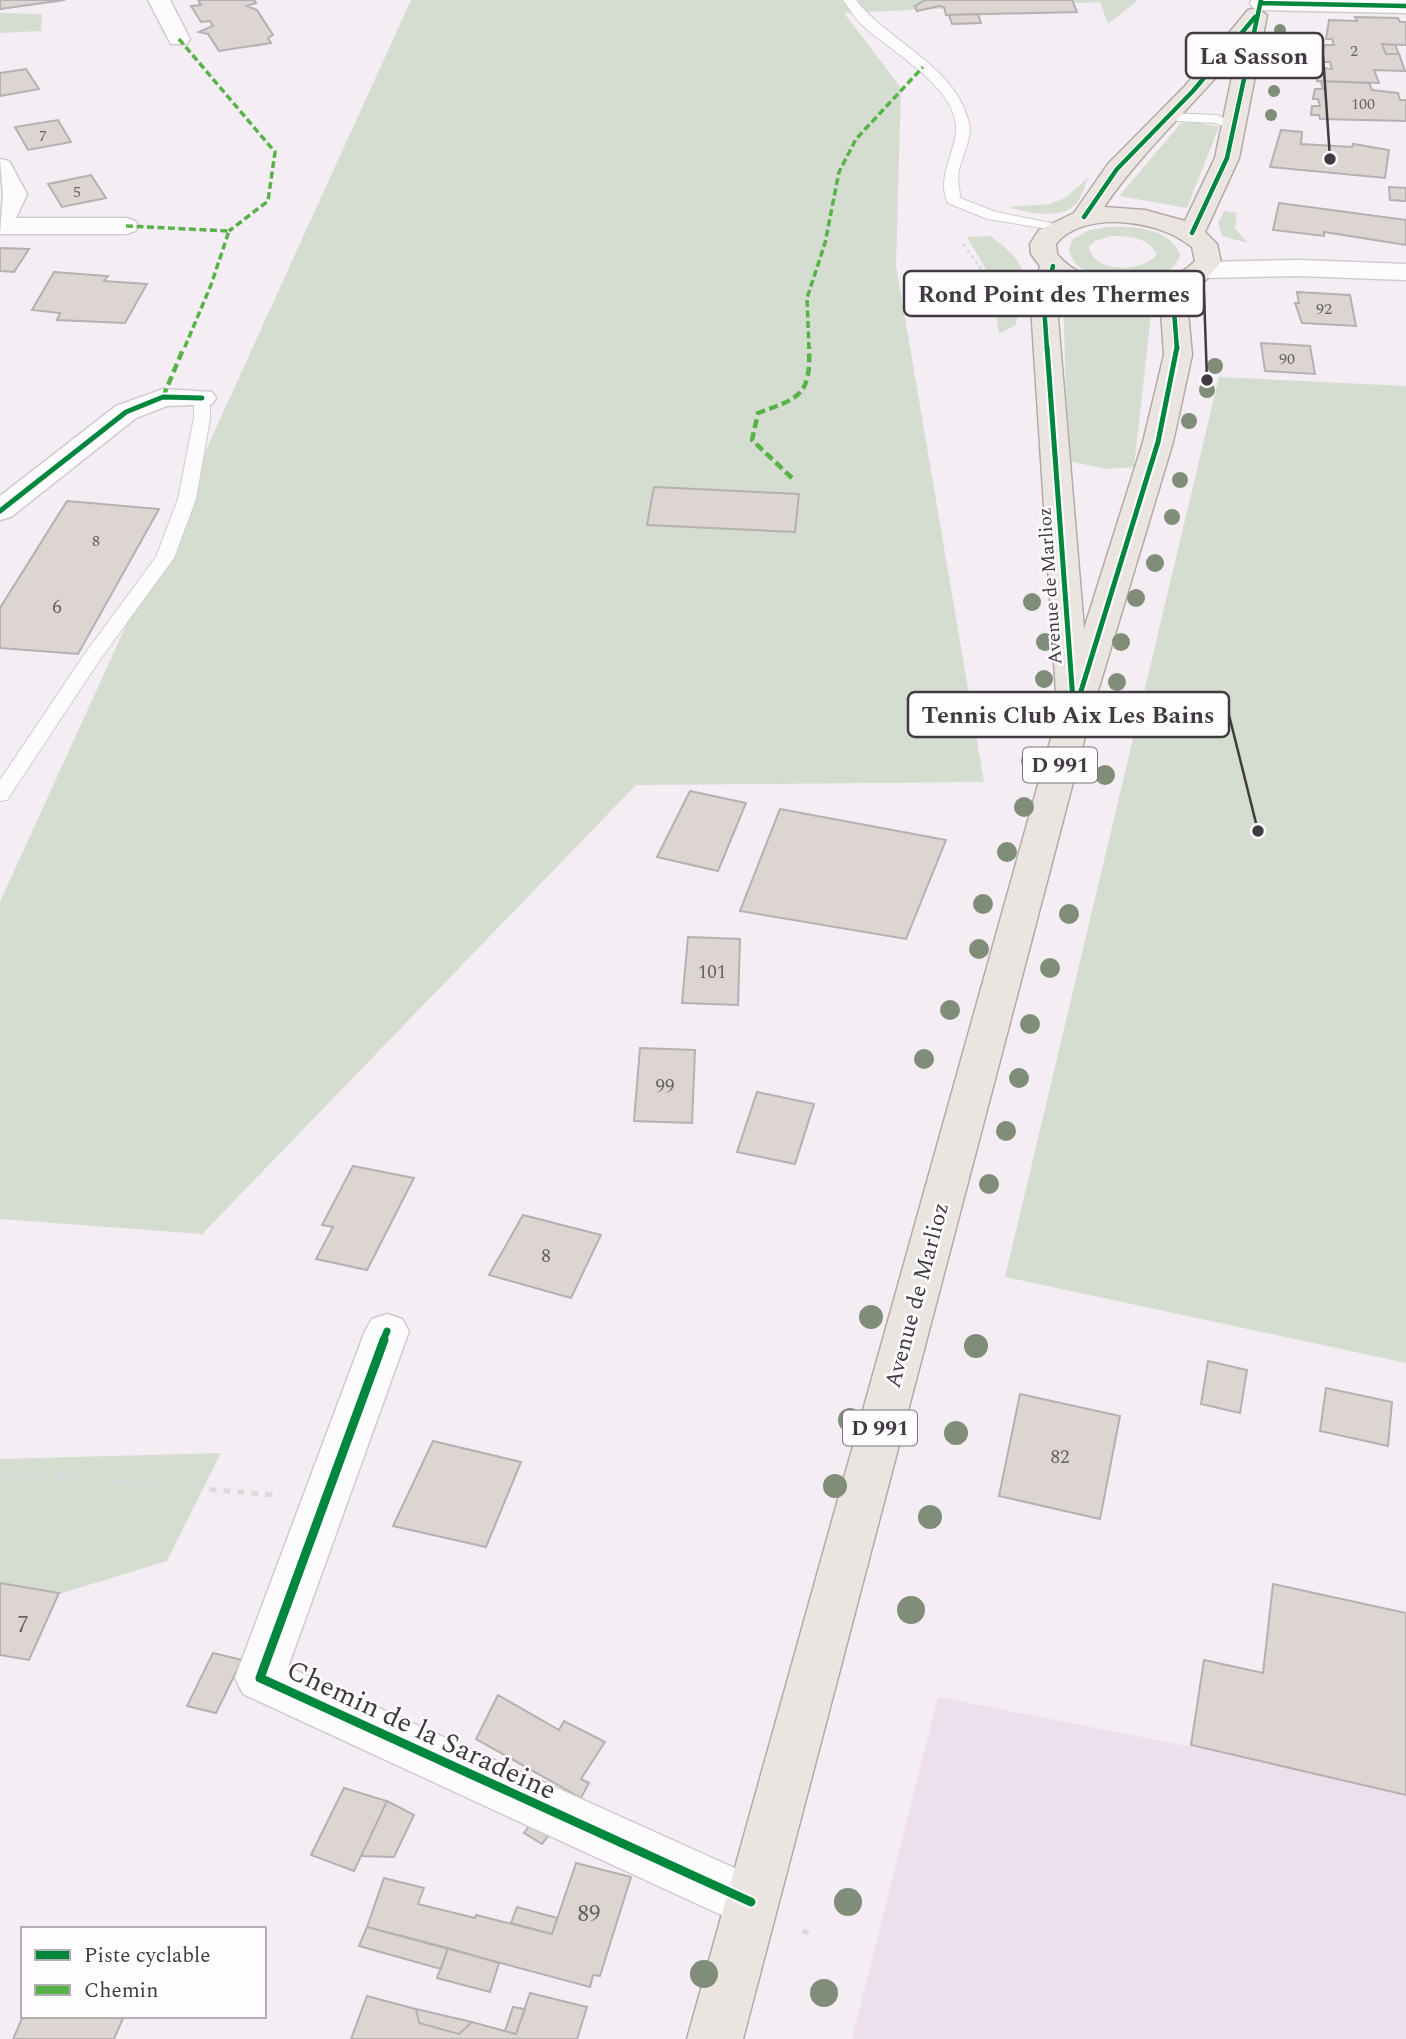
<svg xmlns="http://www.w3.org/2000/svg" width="1406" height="2039" viewBox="0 0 1406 2039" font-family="Spectral,serif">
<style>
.built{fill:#ede0ec}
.green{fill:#d5ddd1;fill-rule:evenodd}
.building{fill:#dcd5d2;stroke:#b5b0b1;stroke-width:2}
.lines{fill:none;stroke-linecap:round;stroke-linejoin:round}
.service-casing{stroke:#d0cbd0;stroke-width:2}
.minor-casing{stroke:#d0cbd0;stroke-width:3}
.secondary-casing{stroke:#d0cbd0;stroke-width:3}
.primary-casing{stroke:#b5a9a5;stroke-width:3}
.path-far1{stroke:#dbdadb;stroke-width:2.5;stroke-dasharray:3.5 3.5;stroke-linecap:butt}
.path{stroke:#dbdadb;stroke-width:5;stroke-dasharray:7 7;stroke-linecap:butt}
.service{fill:#fdfcfd;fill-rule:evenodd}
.minor{fill:#fdfcfd;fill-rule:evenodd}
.secondary{fill:#fdfcfd;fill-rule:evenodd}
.primary{fill:#ebe5e2;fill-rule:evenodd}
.quiet-far1{stroke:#57b347;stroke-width:3.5;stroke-dasharray:7 3.5;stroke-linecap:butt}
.quiet{stroke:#57b347;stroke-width:4.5;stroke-dasharray:9 4.5;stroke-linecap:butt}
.cycleway-far3-casing{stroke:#fefcfe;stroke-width:7}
.cycleway-far2-casing{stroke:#fefcfe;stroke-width:9}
.cycleway-far1-casing{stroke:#fefcfe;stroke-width:11}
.cycleway-casing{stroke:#fefcfe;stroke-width:13}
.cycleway-far3{stroke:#00873e;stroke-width:4.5}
.cycleway-far2{stroke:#00873e;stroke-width:5}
.cycleway-far1{stroke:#00873e;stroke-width:7}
.cycleway{stroke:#00873e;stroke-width:9}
.tree{fill:#808d78}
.labels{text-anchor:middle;stroke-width:5;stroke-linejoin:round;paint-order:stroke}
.far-number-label{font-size:16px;fill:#676264}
.far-street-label{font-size:19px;fill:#403b40;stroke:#fefcfe}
.number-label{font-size:19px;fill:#676264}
.shield{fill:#fefcfe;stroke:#797579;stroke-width:2}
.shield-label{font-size:21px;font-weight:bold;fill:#403b40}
.street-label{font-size:23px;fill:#403b40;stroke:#fefcfe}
.near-number-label{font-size:23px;fill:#676264}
.near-street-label{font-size:28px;fill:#403b40;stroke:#fefcfe}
.leader{fill:none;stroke:#403b40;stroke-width:2.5}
.callout-dot{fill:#403b40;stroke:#fefcfe;stroke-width:2.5}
.callout{fill:#fefcfe;stroke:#403b40;stroke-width:2.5}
.callout-label{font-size:24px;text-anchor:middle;font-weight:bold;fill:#403b40}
</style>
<rect width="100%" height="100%" fill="#f4eef4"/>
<path class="built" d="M938 1697 1406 1789V2039H852Z"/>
<path class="green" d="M411 0H1138L1108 24 1100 2 844 13 901 88 896 265 984 782 636 785 202 1234 0 1219V902Z
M0 13 42 14 41 31 0 33Z
M1192 121 1219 127 1187 208 1119 196 1181 123Z
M1088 178C1085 186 1081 198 1076 204 1062 220 1025 213 1009 207L1050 204 1065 198Z
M1224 211 1237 213 1235 228 1248 243 1222 236 1218 223Z
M1108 227C1133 226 1168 227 1180 254 1176 287 1096 282 1077 265 1073 261 1071 256 1069 251L1072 240 1089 230ZM1111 236C1128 236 1148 237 1157 254 1144 273 1092 274 1089 246L1095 241Z
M990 236C1035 268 1023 275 1016 325L999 334 991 278 967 237Z
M1063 297 1116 304 1152 305 1134 467 1107 469 1068 461Z
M1219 377 1406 386V1363L1005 1277Z
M221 1453 167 1561 0 1612V1459Z"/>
<path class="building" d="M0 0H65L0 9Z
M198 0H254L256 3 247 6 257 10 273 35 268 38 271 43 219 51 208 34 199 32 213 26 210 21 201 22 191 6 201 5Z
M925 0H1072L1077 12 946 15 944 7 939 6 917 11 915 6Z
M978 14 981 23 952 24 949 15Z
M1355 17 1398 18 1400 22H1406V45L1382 44 1386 54H1399L1405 71 1374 70 1379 83 1317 81 1320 68 1332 69 1330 62H1321L1325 45H1334L1332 39H1326L1329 20 1357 21Z
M1382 44 1395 45 1399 54H1386Z
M26 69 39 89 0 96V73Z
M1317 81 1369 83 1372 90 1398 93 1400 100H1406V121L1320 119 1319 115H1311L1312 106H1320L1318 99H1313L1315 89H1323L1321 82Z
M58 120 71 142 28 150 15 127Z
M1281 130 1302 132 1301 144 1352 147 1353 144 1389 150 1385 178 1270 167Z
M91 175 106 198 62 207 48 184Z
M1389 187 1406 188V201L1390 200Z
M1279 203 1406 220V245L1324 232V236L1273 230Z
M0 248 29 249 14 272 0 271Z
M54 272 108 276 104 281 147 284 125 323 57 320 60 313 32 310Z
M1297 292 1350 295 1356 326 1302 323 1295 303H1299Z
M1261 343 1310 346 1315 374 1265 371Z
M654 487 799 494 795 532 647 525Z
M67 501 159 509 78 654 0 648V608Z
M690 791 746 803 718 871 657 857Z
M780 809 946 840 906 939 740 911Z
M688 937 740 939 738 1005 682 1003Z
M640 1048 695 1050 692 1123 634 1121Z
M757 1092 814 1104 795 1164 737 1152Z
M353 1166 414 1178 367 1270 316 1259 333 1227 322 1225Z
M523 1215 601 1235 571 1298 489 1275Z
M1208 1361 1247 1370 1240 1413 1201 1404Z
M1326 1388 1392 1402 1388 1446 1320 1431Z
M1020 1394 1120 1416 1100 1519 999 1496Z
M433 1441 521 1462 486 1547 393 1526Z
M0 1583 59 1593 29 1660 0 1655Z
M1273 1584 1406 1613V1795L1191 1745 1204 1660 1263 1673Z
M213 1653 242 1660 216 1713 187 1706Z
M498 1695 559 1730 564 1721 605 1742 581 1779 589 1783 581 1798 476 1739Z
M344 1788 387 1801 354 1871 311 1855Z
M387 1801 414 1815 394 1857 361 1856Z
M539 1813 557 1824 542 1844 524 1833Z
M576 1863 631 1877 600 1976 593 1975 590 1987 367 1927 384 1878 424 1888 418 1904 475 1918 476 1915 552 1934Z
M517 1907 557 1918 552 1934 511 1923Z
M367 1927 448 1948 441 1969 359 1946Z
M448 1948 499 1963 490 1992 437 1978Z
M530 1993 587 2007 577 2039H351L367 1996 416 2009 419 2023 459 2034 472 2022 516 2034Z
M513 2007 525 2009 516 2034 505 2031Z
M416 2009 472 2022 459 2034 419 2023Z
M23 2016H124L114 2039H13Z"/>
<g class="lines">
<g class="service-casing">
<path id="service" d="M843 0H856C888 42 956 66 969 123 973 138 960 159 958 176 958 183 960 191 960 198L996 212 1060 225V231L987 219 948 203C935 176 958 151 956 125 953 85 889 50 862 25 855 18 849 8 843 0Z
M1166 113 1217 115 1243 127 1236 131 1215 123 1161 120V114Z
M202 393 210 398V418L196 499 174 558 99 661 7 800 0 801V780L84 655 156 557 178 499 194 418V398Z"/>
</g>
<g class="minor-casing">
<path id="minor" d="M148 0H170L190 39 187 44H171Z
M1252 0H1406V13L1261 10 1253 8 1250 3Z
M0 159 9 161 27 194 16 218H126L135 221 139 226 135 231 126 234H0L3 194Z
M163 389 212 392 216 398 212 404 167 406 136 418 11 517 0 520V496L116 406Z
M387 1314 402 1319 409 1331 288 1667 770 1884 777 1902 770 1920 751 1927 732 1920 243 1694 235 1678 365 1331 372 1319Z"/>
</g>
<g class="secondary-casing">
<path id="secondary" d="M1299 260 1406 264V280L1299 276 1204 278 1195 276 1191 270 1195 264 1204 262Z"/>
</g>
<g class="primary-casing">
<path id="primary" d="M1256 8 1267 15 1239 158 1205 232 1217 244 1221 262 1205 281 1186 291 1192 355 1173 442 1091 714 743 2039H687L1062 699 1056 692 1031 306 1040 266 1031 254 1030 244 1039 230 1074 213 1108 164 1185 86 1248 10ZM1237 53 1215 158 1185 221 1145 210 1104 207C1142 151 1194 105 1237 53ZM1119 222C1147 224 1170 230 1192 247L1195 261C1164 295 1085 290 1057 254L1056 244C1069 226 1098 221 1119 222ZM1062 283 1110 297H1160L1164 355 1143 442 1084 629 1057 306Z"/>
</g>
<path class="path-far1" d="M739 0 748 13 824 44 841 47
M963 244 1001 296"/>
<path class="path" d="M0 1477 52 1476 274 1495
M802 1931 815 1934"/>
<use href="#service" class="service"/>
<use href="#minor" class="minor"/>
<use href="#secondary" class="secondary"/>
<use href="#primary" class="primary"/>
<path class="quiet-far1" d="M179 39 275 152 268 201 229 231
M126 226 229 231 211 285 184 349
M809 349 807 298 825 243 839 172 856 139 923 67"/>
<path class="quiet" d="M163 397 184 347
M792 478 752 440 758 413C800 398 811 395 809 347"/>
<g class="cycleway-far3-casing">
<path id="cycleway-far3" d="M1261 3 1406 6
M1084 217 1117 169 1193 91 1255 17
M1192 233 1227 158 1261 0
M1172 286 1177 349
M1047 349 1044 306 1053 266"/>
</g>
<g class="cycleway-far2-casing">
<path id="cycleway-far2" d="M1047 347 1074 714
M0 511 126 412 163 397 202 398
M1077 704 1158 442 1177 347"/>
</g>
<g class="cycleway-far1-casing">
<path id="cycleway-far1" d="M383 1341 387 1331"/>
</g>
<g class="cycleway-casing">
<path id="cycleway" d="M384 1340 260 1678 751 1902"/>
</g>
<use href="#cycleway-far3" class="cycleway-far3"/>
<use href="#cycleway-far2" class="cycleway-far2"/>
<use href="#cycleway-far1" class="cycleway-far1"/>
<use href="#cycleway" class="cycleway"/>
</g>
<g class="tree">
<circle cx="1280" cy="30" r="6"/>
<circle cx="1274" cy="91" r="6"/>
<circle cx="1271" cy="115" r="6"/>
<circle cx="1215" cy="366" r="8"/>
<circle cx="1207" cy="390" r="8"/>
<circle cx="1189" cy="421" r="8"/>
<circle cx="1180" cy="480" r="8"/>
<circle cx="1172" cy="517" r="8"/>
<circle cx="1155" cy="563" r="9"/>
<circle cx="1136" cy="598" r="9"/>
<circle cx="1032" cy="602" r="9"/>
<circle cx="1045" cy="642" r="9"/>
<circle cx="1121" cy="642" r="9"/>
<circle cx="1044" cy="679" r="9"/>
<circle cx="1117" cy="682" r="9"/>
<circle cx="1031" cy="761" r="10"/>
<circle cx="1105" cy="775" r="10"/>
<circle cx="1024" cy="807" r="10"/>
<circle cx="1007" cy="852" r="10"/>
<circle cx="983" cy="904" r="10"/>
<circle cx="1069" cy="914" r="10"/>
<circle cx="979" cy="949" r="10"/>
<circle cx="1050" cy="968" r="10"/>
<circle cx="950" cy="1010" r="10"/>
<circle cx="1030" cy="1024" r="10"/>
<circle cx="924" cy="1059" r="10"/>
<circle cx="1019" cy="1078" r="10"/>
<circle cx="1006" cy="1131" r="10"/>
<circle cx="989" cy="1184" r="10"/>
<circle cx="871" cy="1317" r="12"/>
<circle cx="976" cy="1346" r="12"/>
<circle cx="850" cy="1420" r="12"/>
<circle cx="956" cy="1433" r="12"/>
<circle cx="835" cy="1486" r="12"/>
<circle cx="930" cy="1517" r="12"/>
<circle cx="911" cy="1610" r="14"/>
<circle cx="848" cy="1902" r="14"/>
<circle cx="704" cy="1974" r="14"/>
<circle cx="824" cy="1993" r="14"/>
</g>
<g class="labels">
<g class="far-number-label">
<text x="1354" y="56">2</text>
<text x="1363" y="109">100</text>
<text x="43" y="141">7</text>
<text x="77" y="197">5</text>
<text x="1324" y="314">92</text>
<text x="1287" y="364">90</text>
<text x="96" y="546">8</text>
</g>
<g class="far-street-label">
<text transform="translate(1049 586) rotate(-94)" y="7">Avenue de Marlioz</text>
</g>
<g class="number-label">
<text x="57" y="613">6</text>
<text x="712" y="978">101</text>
<text x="665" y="1092">99</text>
<text x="546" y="1262">8</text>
<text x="1060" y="1463">82</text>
</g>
<g class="shield">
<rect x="1023" y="747.5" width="74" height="35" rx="5"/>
<rect x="843" y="1410.5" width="74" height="35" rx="5"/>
</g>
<g class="shield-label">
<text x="1060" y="772">D 991</text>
<text x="880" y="1435">D 991</text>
</g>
<g class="street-label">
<text transform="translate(916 1295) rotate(-75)" y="8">Avenue de Marlioz</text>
</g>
<g class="near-number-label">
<text x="23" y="1632">7</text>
<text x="589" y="1921">89</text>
</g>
<g class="near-street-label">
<text transform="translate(422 1729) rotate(25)" y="10">Chemin de la Saradeine</text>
</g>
</g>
<path class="leader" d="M1330 159L1323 55M1207 380L1204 293M1258 831L1229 715"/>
<g class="callout-dot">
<circle cx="1330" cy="159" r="7"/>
<circle cx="1207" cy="380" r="7"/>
<circle cx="1258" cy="831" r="7"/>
</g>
<g class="callout">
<rect x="1186" y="33" width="137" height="45" rx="7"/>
<rect x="904" y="271" width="300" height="45" rx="7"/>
<rect x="908" y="692" width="321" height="45" rx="7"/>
</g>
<g class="callout-label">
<text x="1254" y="64">La Sasson</text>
<text x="1054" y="302">Rond Point des Thermes</text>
<text x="1068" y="723">Tennis Club Aix Les Bains</text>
</g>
<rect x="21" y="1927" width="245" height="91" fill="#fefcfe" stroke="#b2afb2" stroke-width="2"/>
<rect x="35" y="1950" width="35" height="10" fill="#00873e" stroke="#b2afb2" stroke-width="2"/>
<text x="84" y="1962" font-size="21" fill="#403b40">Piste cyclable</text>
<rect x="35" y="1985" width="35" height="10" fill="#57b347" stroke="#b2afb2" stroke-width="2"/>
<text x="84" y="1997" font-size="21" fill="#403b40">Chemin</text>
</svg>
